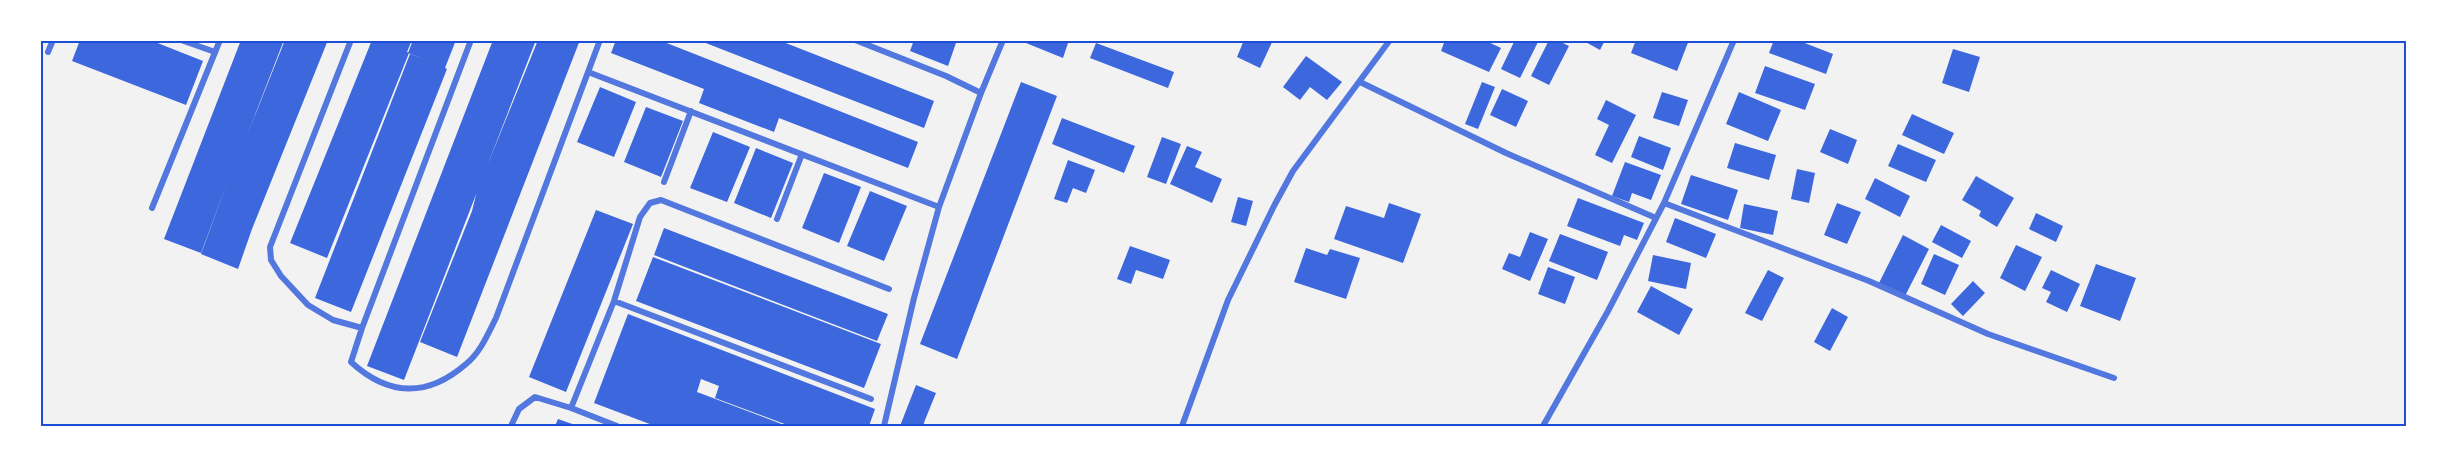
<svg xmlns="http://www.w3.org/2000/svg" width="2447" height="467" viewBox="0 0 2447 467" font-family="'Nunito Sans',sans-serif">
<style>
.building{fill:#3d67dc}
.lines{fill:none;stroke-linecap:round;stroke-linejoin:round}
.minor{stroke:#5277de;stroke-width:6}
.neatline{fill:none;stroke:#1d4ed8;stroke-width:2}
</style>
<rect width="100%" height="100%" fill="#f2f2f2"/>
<path class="building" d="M80 40H150L203 61 186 105 72 61Z
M241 40H284L246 138 285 40H328L252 229 238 269 201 254 229 178 201 253 164 239Z
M372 40H412L407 52 409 53 327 258 290 243Z
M413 40H456L445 68 447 69 351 312 315 298 410 54 424 59 408 53Z
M493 40H536L404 380 367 366Z
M538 40H580L457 357 420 342 472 211 477 191Z
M616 40H659L918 142 908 168 779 118 774 132 699 103 704 89 611 53Z
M698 40H778L934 101 924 128Z
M914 40H957L948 66 910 51Z
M1027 40H1069L1063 58 1026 43Z
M1244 40H1273L1260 68 1237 57Z
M1445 40H1484L1501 48 1489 72 1441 51Z
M1515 40H1539L1520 78 1501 69Z
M1549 40H1557L1569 46 1549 85 1531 76Z
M1582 40H1605L1600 50Z
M1636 40H1689L1677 71 1631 53Z
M1774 40H1797L1833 54 1826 74 1769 53Z
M1096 43 1174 72 1168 88 1090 58Z
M1953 49 1980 57 1969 92 1942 83Z
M1306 56 1342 82 1327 100 1310 87 1300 100 1283 87Z
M1765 66 1815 84 1805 110 1755 93Z
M1021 82 1057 96 957 359 920 344Z
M1482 82 1495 87 1478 129 1465 124Z
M600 87 636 102 614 157 577 142Z
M1502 89 1528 101 1516 127 1490 115Z
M1662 92 1688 100 1679 126 1653 118Z
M1739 92 1781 110 1768 141 1726 124Z
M1606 100 1636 115 1612 163 1595 155 1609 125 1597 119Z
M646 107 683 121 661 177 624 162Z
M1912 114 1954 133 1944 154 1902 135Z
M1062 118 1135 146 1124 173 1052 144Z
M1830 129 1857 140 1848 164 1820 152Z
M713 132 750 147 727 202 690 188Z
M1639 136 1671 148 1663 170 1631 157Z
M1162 137 1181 144 1166 184 1147 177Z
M1735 143 1776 155 1769 180 1727 168Z
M1898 144 1936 160 1926 182 1888 166Z
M1187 146 1202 152 1195 167 1222 179 1212 203 1170 184Z
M756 148 793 163 771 218 734 203Z
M1068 160 1095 170 1086 193 1073 188 1067 203 1054 199Z
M1625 162 1661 175 1651 200 1632 193 1629 202 1612 196Z
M1797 169 1815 173 1809 203 1791 199Z
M824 173 861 187 839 243 802 228Z
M1691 175 1738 190 1728 220 1681 204Z
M1976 176 2014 198 1997 227 1979 216 1981 211 1962 200Z
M1875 178 1910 196 1900 217 1865 199Z
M870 191 907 206 884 261 847 246Z
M1238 197 1253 201 1246 226 1231 222Z
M1578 198 1644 223 1637 240 1624 235 1620 246 1567 226Z
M1389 203 1421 214 1403 263 1334 239 1346 206 1384 218Z
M1837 203 1861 212 1847 244 1824 235Z
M1744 204 1778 211 1773 235 1740 228Z
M596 210 633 224 566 392 529 377Z
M2036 213 2063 226 2056 242 2029 229Z
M1675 218 1716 234 1706 258 1666 242Z
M1941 225 1971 241 1962 258 1932 242Z
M664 228 888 314 877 341 654 255Z
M1530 232 1548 239 1530 281 1502 269 1509 253 1520 257Z
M1560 234 1608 252 1597 280 1549 261Z
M1903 235 1929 249 1905 296 1879 283Z
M2016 245 2042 257 2025 291 2000 278Z
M1130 246 1170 260 1163 279 1136 270 1131 284 1117 279Z
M1306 248 1327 255 1330 249 1360 258 1346 299 1294 282Z
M1934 254 1959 265 1945 295 1921 284Z
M1653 255 1691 263 1686 289 1648 281Z
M653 257 881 344 864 388 636 301Z
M2096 264 2136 278 2120 321 2080 306Z
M1548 267 1575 277 1565 304 1538 294Z
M1768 270 1784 278 1762 321 1745 313Z
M2051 270 2080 284 2067 312 2046 302 2051 292 2042 288Z
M1973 281 1985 293 1963 316 1951 304Z
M1651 286 1693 309 1679 335 1637 312Z
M1832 308 1848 317 1830 351 1814 342Z
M628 314 875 409 869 426H790L715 398 719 386 701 379 697 392 787 426H690L684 424 683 426H655L594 403Z
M916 385 936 393 925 420 923 426H900Z
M558 419 578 426H555Z"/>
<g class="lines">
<path class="minor" d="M181 40 215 52
M351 40 270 247 271 260 281 276 308 305 333 320 362 328 471 40
M855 40 946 76 981 93 1003 40
M48 52 53 40
M588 72 939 207
M1360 82 1506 153 1656 218
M664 182 691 111
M1664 203 1869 281 1988 334 2114 378
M152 208 220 40
M777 219 802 154
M614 301 871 399
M362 328 351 362C388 396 427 398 466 364 480 353 488 334 496 318L600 40
M571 408 614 301 640 217 650 203 661 200 889 289
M511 426 519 409 535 397 571 408 617 426
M884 426 914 298 939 207 981 93
M1182 426 1228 300 1275 204 1293 171 1390 40
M1543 426 1608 311 1664 203 1734 40"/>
</g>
<rect width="2447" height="467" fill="none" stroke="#ffffff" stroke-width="84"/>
<rect x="42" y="42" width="2363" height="383" class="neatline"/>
</svg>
